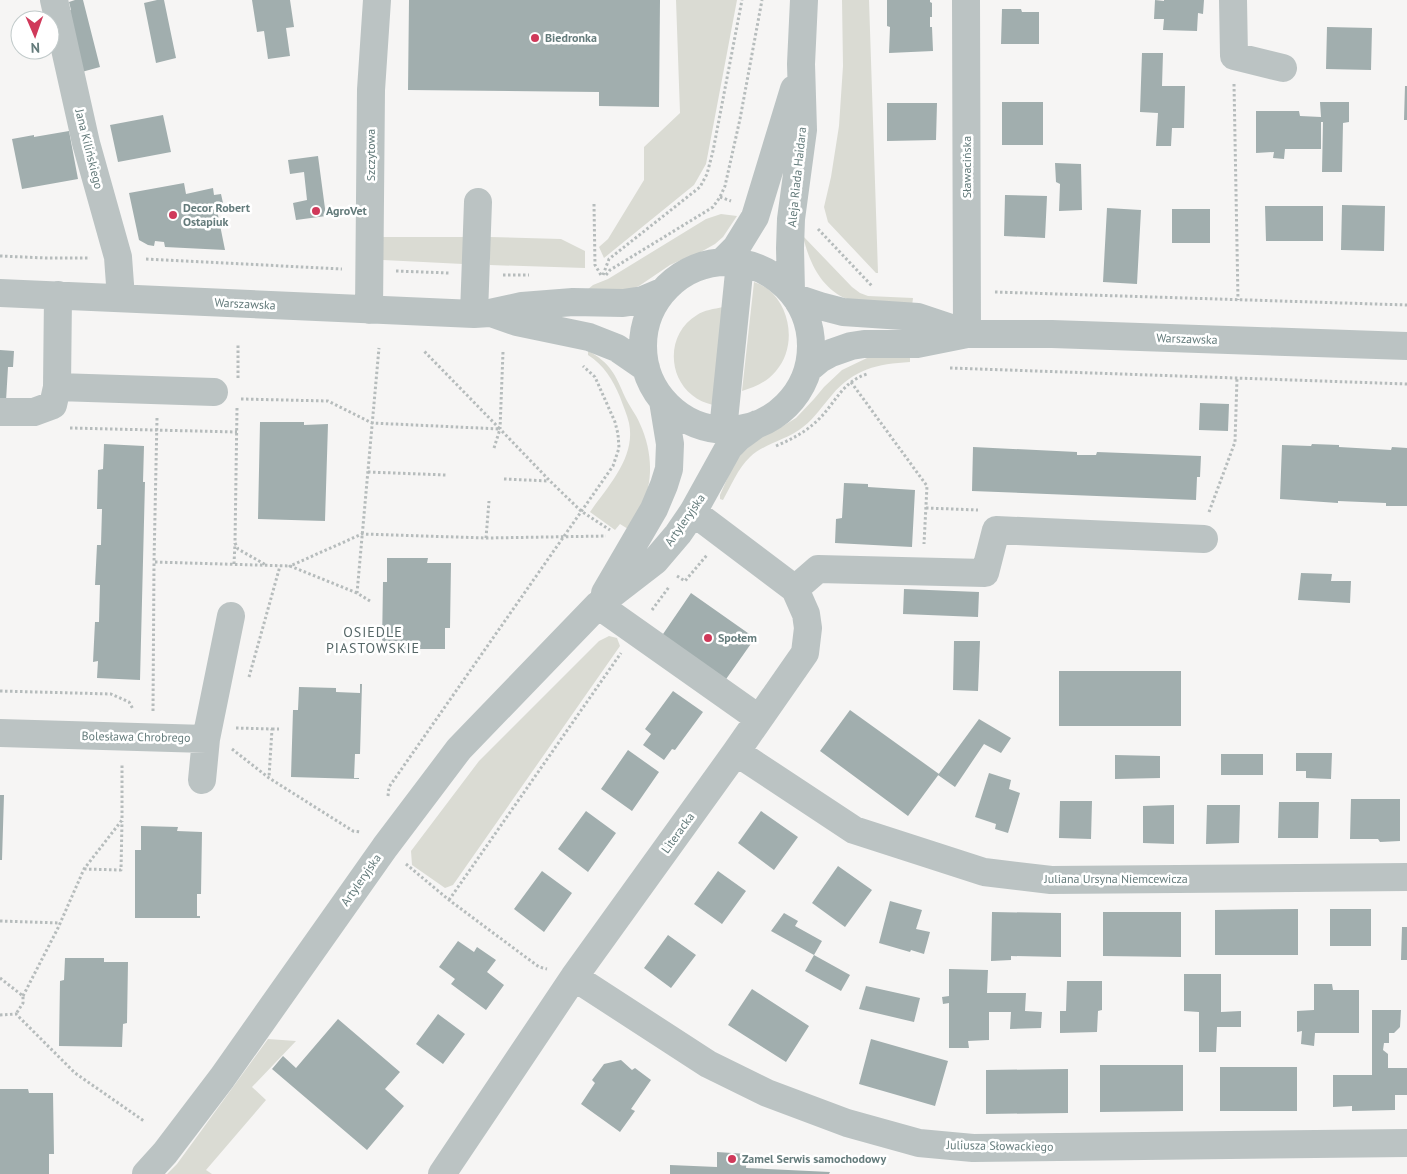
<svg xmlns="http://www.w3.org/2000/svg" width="1407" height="1174" viewBox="0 0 1407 1174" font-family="'PT Sans',sans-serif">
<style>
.green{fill:#dadbd3}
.building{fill:#a1aeae}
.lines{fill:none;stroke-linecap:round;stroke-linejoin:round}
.path{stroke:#b6bcbc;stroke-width:3;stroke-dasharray:2.5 2.5;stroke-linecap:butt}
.minor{stroke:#bbc3c3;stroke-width:28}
.poi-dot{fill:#d0395a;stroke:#fff;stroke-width:2}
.labels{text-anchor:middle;stroke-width:5;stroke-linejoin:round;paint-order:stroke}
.poi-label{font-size:12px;font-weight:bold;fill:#647b7b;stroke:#fff;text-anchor:start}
.street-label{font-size:12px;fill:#647b7b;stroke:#fff}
.neighbourhood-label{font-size:14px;letter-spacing:1px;fill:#566767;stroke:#fff}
</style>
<rect width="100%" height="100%" fill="#f6f5f4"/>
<path class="green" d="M676 0H737L706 164 694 185 604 258 599 247 608 239 644 180V147L680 113Z
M842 0H869L878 273H876L828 222 824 207 831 177 839 126 843 66Z
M721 214 737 216 723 237 715 244 699 253 681 260 670 265 639 286 628 290H587L593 285 608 279 706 219Z
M803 236 852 287 860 293 868 296 913 298 912 306C899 305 886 304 873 303 867 302 860 302 853 301 823 293 809 263 803 236Z
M382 237H465L463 264 383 260Z
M490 237 561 239 585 251V268L490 265Z
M754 282C759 284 764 286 768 289 792 309 796 348 776 371 767 382 755 387 742 391Z
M723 307 713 405C705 403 698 400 692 395 666 374 668 332 697 315 704 310 714 309 723 307Z
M588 351C610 362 616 376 625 397 629 406 636 414 640 424 652 450 654 480 642 506 638 514 633 521 628 529L620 524 615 530 590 512C609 485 636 457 629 423 627 414 623 406 620 397 613 380 604 365 588 355Z
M910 353V362C877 364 854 369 832 395 822 406 815 418 803 427 787 440 765 443 750 457 738 468 731 486 723 500L720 499V495L734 463 741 454 760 437 778 429 796 418 814 399 824 387 842 370 867 358 883 354Z
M609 636 617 638 620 646 453 885 445 888 412 865 411 851 479 761 599 641Z
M268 1039 296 1041 252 1087 266 1100 206 1170 212 1174H167L177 1164Z"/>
<path class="building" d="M75 0H83L100 67 78 73 62 12 71 10 69 2Z
M157 0H164L176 58 156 63 144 3Z
M252 0H290L294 27 286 28 290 56 268 59 264 31 257 32Z
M409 0H660L659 107 599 106V92L408 90Z
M887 0H930V2L932 3V17H930V27H932L933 51 889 53 890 27 887 26Z
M1155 0 1164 1V0H1204L1203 14 1198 13 1197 31 1163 30 1164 19H1154Z
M1002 9H1021L1022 12H1039V44H1001Z
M1327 27 1372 28 1371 70 1326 69Z
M1142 53H1163L1162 86H1185L1184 128H1172L1171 146H1156L1158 113 1140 112Z
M1405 86H1407V120H1404Z
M1002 102H1043V145H1002Z
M1320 102H1349V122L1343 123 1342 172H1322L1323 122H1321V149H1285L1284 159 1273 158 1274 152 1256 153V111H1299L1300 116 1321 117Z
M887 103H937L936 140 887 141Z
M163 115 171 152 118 162 110 125Z
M69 131 78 179 22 189 12 139 34 135V137Z
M318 156 326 216 296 220 293 203 307 200 304 172 290 174 288 160Z
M1055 163 1081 164 1082 210 1059 211 1060 184 1056 182Z
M184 183 186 194 213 188 214 195 221 194 223 203 216 205 225 250 165 247 164 242 155 241 154 246 148 245 139 240 129 193Z
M1005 195 1047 196 1045 238 1004 236Z
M1342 205 1385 206 1384 251 1341 250Z
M1265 206H1323V241H1266Z
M1107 208 1141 210 1137 284 1103 282Z
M1172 209H1210V243H1172Z
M0 350 14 351 13 367H8L6 401 0 400Z
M1200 403 1229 404 1228 431 1199 430Z
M260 422H304V425L328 424 325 521 258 519Z
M104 444 144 446 143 482H145L140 680 97 678 98 661 93 662 95 622H99L100 585H95L97 545H101L102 509H97L98 470 103 469Z
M1312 444 1339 445V447L1391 450 1392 447 1407 448V506H1386V503L1338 501V503L1280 499 1282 445 1311 446Z
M973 447 1077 452V455H1096L1097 452 1201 456 1200 477H1197L1196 500 972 491Z
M844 483 868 484V487L915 490 912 547 835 543 836 519 842 518Z
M387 558H428L427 563H451L450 628H445V649H403L404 647 382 646 383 582H387Z
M1301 573 1332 574 1331 581H1351L1350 603 1298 600Z
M904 589 979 592 978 617 903 614Z
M691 593 755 638 724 682 661 637Z
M954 641H980L978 691 953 690Z
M1059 671H1181V726H1059Z
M360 684H362L360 754H355L354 778H359V779L291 777 293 710H298L299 687 336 688V692L360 693Z
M673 691 703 712 675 750 672 749 664 760 643 745 651 734 645 729Z
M850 710 939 774 908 816 820 751Z
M979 719 1011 738 1001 753 984 744 955 787 938 775Z
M628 750 659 772 632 811 601 789Z
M1296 753H1332L1331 779 1306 778V771H1296Z
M1221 754H1263V775H1221Z
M1115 755 1160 756V778L1115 779Z
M989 773 1011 780 1009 789 1020 793 1008 833 995 829 996 824 975 817Z
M0 795H4L2 860H0Z
M1351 799H1400V841L1380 842 1378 839H1350Z
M1060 801H1092L1091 839 1059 838Z
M1279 802H1319L1318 838H1278Z
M1174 805V844L1143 843V806Z
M1207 805H1240L1239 843 1206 844Z
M586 811 616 833 588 872 558 849Z
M761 811 798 837 774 870 738 843Z
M141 826 178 827 177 831 202 832 201 894H197V916H200V918H135V850H141Z
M838 866 872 890 845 927 812 903Z
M542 871 572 893 544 932 514 909Z
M718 871 746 891 722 924 694 904Z
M890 901 922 910 916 929 930 932 924 954 911 950 910 952 879 943Z
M1298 909V955H1215V910Z
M1330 909H1371V946H1330Z
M992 912 1061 913V957L1011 956V960L991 961Z
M1103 912H1181V957L1103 956Z
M784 913 798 921 795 926 822 941 814 955 850 975 841 991 805 971 814 955 771 931Z
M1402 927H1407V960H1401Z
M668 935 696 955 671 988 644 968Z
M458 941 474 952 477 947 496 960 487 972 504 985 486 1010 451 984 455 979 439 967Z
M65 958H104V962H128L127 1023 123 1024 122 1047 59 1046 60 981 64 980Z
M949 969 988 970 987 993H1026L1025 1011 1042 1012 1041 1028 1010 1029 1011 1012H989V1040L968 1041 969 1048H949V1003L943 1004 942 997 949 996Z
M1184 974H1221V1012L1241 1011V1027H1217L1216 1052H1199V1012L1184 1011Z
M1067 981H1102V1010L1098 1011 1097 1032 1060 1033V1011H1066Z
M1314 984H1332L1333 990H1359V1033H1315L1314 1046 1301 1044 1302 1031 1297 1032V1011L1314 1010Z
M866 986 920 998 914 1022 859 1009Z
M752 989 809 1026 786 1062 728 1025Z
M1372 1010H1401L1400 1027 1394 1033H1389V1043H1384L1383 1050 1388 1054V1068H1407V1095H1395V1110L1352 1111V1106L1333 1107V1075H1372Z
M438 1014 465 1034 443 1064 416 1044Z
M338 1019 400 1072 385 1089 404 1106 367 1150 272 1069 283 1056 296 1068Z
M871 1039 948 1061 935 1106 859 1084Z
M621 1060 632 1070 635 1068 651 1080 631 1109 635 1111 620 1132 581 1104 595 1083 592 1080 604 1064Z
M1100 1065H1183V1111L1100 1112Z
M1220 1067H1297V1111H1220Z
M1068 1069V1113L986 1114V1070Z
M0 1089H28L29 1093H53L54 1154H49V1174H0Z
M717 1152 747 1154 746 1168 830 1172 829 1174H670V1165L717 1167Z"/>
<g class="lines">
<path class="path" d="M1234 84 1238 300
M720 197 731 201
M594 204 595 265 601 275
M818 229 872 286
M0 256 46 258H90
M146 259 342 269
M396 271 449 273
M503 275H529
M603 275 609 259 700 187 707 174 713 151 742 0
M606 275 610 270 705 212 713 207 720 197 725 186 740 119 762 0
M995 292 1407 305
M503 352 500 429 550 481 581 511 610 530
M950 368 1407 384
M238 378V344
M851 382 927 486 924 544
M241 399 328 401 372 423 500 429 423 350
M237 408 235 543 238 549 266 565
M157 418 154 562 290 566
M70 428 237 432
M776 446C792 439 806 432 819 419 836 402 842 382 867 374
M494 448 500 429
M368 472 446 475
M504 479 549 481
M926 508 978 510
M1209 512 1235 442 1237 378
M486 538 489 501
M234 564 235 543
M677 576 685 581 707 555
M357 593 290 566 362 534 486 538 606 536
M370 601 357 593 379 348
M652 610 669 587
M249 677 280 566
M0 691 111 694 129 702 133 709
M153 711 154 562
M236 728 272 729 269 777
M272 729H279
M232 749 269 778 353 831 361 832
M388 796 389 787 613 466 619 448 618 434 615 422 595 377 583 366
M406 864 449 900 539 967 547 969
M84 869 121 870 122 821
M449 900 621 653
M0 921 60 923
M0 978 23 996V1003L16 1014
M23 996 58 928 84 869 122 820V763
M0 1015 16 1014 75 1073 144 1121"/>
<path class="minor" d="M54 0 86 143 118 257 121 298
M966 0 967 334
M1233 0 1234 56 1283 68
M643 346a84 84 0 1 1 168 0a84 84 0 1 1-168 0Z
M722 262 736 248 755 217 794 89
M791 291 790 248 791 219 803 130 801 64 804 0
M0 293 474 314 490 313 522 306 573 302 623 303 643 300 662 292
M796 298 820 306 843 312 918 317 966 333
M369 310 371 90 377 0
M474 314 478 202
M494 314 517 322 589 337 617 348 646 368
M808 369 820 359 831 353 851 346 864 344H917L967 334H1052L1407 346
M57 387 214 392
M0 412H34L53 405 57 387 58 295
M723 430 740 263
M795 589 818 569 985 573 996 530 1204 539
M605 593 654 509 664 485 669 469 670 444 663 401
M598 605 758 718
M0 733 206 739 231 616
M736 752 854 830 984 872 1051 880 1407 877
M202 780 206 739
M574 977 708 1064 767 1093 847 1123 919 1143 973 1148 1407 1143
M146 1174 165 1153 222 1078 385 847 459 749 598 605 655 561 678 534 693 512 729 447 738 438 757 424
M442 1174 574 977 736 752 805 653 808 628 806 614 795 589 693 512"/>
</g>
<g class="poi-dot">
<circle cx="535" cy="38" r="5"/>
<circle cx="316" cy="211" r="5"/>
<circle cx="173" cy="215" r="5"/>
<circle cx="708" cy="638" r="5"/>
<circle cx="732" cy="1159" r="5"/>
</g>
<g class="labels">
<g class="poi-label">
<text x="545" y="42">Biedronka</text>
<text x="183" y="212">Decor Robert<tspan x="183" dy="14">Ostapiuk</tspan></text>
<text x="326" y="215">AgroVet</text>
<text x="718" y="642">Społem</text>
<text x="742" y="1163">Zamel Serwis samochodowy</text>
</g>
<g class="street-label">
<text transform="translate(89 149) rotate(76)" y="4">Jana Kilińskiego</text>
<text transform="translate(371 155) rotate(-90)" y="4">Szczytowa</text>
<text transform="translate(967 167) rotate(-90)" y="4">Sławacińska</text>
<text transform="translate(797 177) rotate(-84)" y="4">Aleja Riada Haidara</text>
<text transform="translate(245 304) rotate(3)" y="4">Warszawska</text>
<text transform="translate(1187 339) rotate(2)" y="4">Warszawska</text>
<text transform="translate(685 520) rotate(-55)" y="4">Artyleryjska</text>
<text transform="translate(136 737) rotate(1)" y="4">Bolesława Chrobrego</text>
<text transform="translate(678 833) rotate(-54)" y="4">Literacka</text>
<text x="1116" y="883">Juliana Ursyna Niemcewicza</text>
<text transform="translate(361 880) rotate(-55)" y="4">Artyleryjska</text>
<text transform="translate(1000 1146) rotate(1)" y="4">Juliusza Słowackiego</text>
</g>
<g class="neighbourhood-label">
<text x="373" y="637">OSIEDLE<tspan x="373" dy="16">PIASTOWSKIE</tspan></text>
</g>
</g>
<g transform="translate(35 35) rotate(178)"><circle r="24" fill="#ffffff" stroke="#c1caca"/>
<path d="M0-4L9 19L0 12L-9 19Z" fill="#d0395a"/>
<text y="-8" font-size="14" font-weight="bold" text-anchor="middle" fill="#647b7b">N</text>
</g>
</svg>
